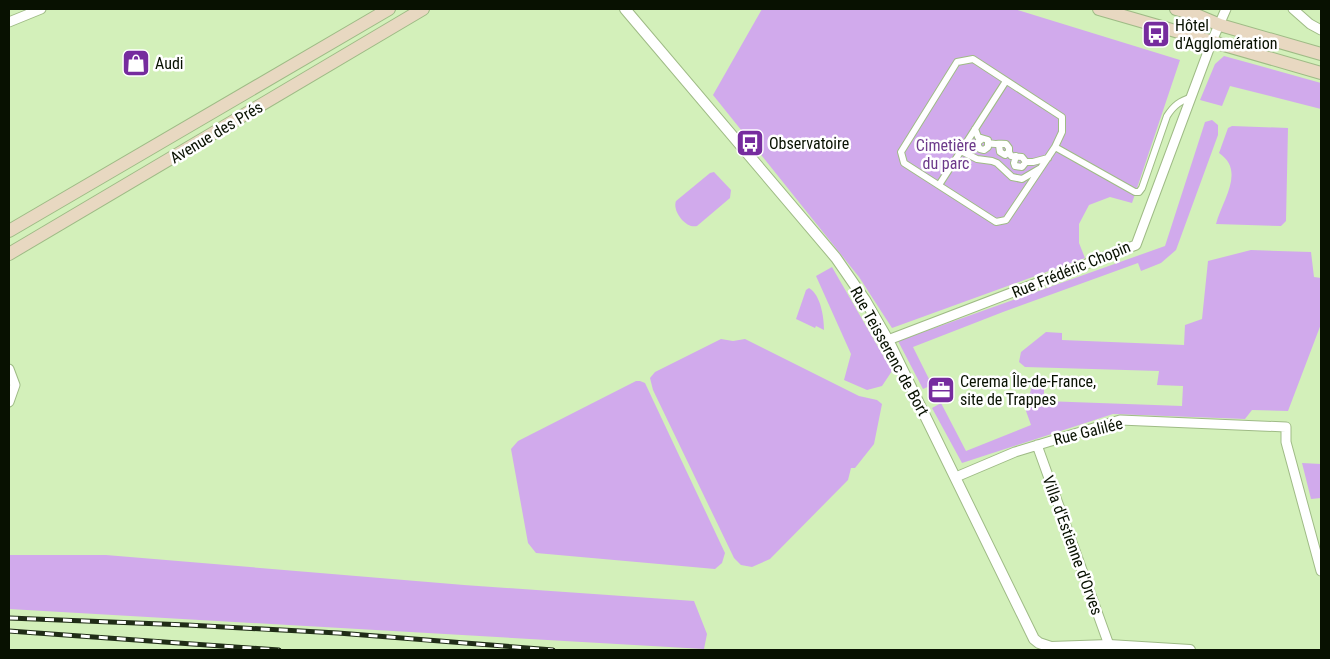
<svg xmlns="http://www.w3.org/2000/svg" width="1330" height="659" viewBox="0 0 1330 659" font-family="'Roboto Condensed',sans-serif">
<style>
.green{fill:#d1aaec}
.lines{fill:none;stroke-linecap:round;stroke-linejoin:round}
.pedestrian-casing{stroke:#9fbb86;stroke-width:8}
.minor-casing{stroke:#9fbb86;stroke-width:11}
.tertiary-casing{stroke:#9fbb86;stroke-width:12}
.secondary-casing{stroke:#9fbb86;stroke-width:14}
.pedestrian{stroke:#fff;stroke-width:6}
.minor{stroke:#fff;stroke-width:9}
.tertiary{stroke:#fff;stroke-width:10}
.secondary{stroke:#e8d8c1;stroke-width:12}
.rail-casing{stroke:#202c17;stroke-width:5}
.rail{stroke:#fff;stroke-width:3;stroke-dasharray:9;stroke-linecap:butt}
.labels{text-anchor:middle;stroke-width:5;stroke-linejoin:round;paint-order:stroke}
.poi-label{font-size:16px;fill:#081101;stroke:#fff;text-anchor:start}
.street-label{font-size:16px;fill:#081101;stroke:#fff}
.park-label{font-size:16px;fill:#6c398a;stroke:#fff}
</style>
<rect width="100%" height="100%" fill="#d3f0ba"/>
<path class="green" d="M762 9H1014L1180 60 1132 203 1110 197 1089 205 1079 224V243L1085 258 892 328 859 277 713 95Z
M1224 56 1321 83V109L1230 86 1222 106 1200 100 1215 64Z
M1212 120 1218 125V135L1176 250 1161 263 1141 271 1138 263 1003 312 913 347 932 385 923 389 898 341 1165 246 1205 122Z
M1232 126 1288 128 1286 221 1281 226 1216 224C1222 200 1246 171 1219 153L1228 128Z
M714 172 731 190 730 198 697 226C686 229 672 211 676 201L710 173Z
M1251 250 1311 252 1314 277 1321 278V324L1288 411 1252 410 1245 419 1113 414 962 463 932 408 941 403 966 451 1031 425 1026 411 1033 380H1044V401L1182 406 1183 386 1157 385 1159 371 1025 367 1019 362 1021 352 1046 332 1062 333V340L1184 345 1185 325 1202 319 1208 261Z
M832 267 892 371 882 386 867 390 844 380 851 354 816 276Z
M809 288C821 295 824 318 824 330L816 326 815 328 796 319 806 290Z
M721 339 733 341 745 339 859 396 877 400 882 404 874 444 855 468H851L848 480 770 559 752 567 741 565 734 558 653 390 650 378 655 372Z
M636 381H640L645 383 725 553 722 563 715 569 536 553 528 543 511 449 518 441Z
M1302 463 1321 464V498L1311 499Z
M9 555H106L464 585 694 601 707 634 704 649 9 609Z"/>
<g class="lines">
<g class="pedestrian-casing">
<path id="pedestrian" d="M975 129 978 137 988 140V143C995 145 1000 143 1006 144L1009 148V152L1011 156 1022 157 1026 162H1033L1048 158
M982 139 978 142V146L980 149 984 150 988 147V143
M999 145 1000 152 1005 155 1009 152
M1055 147 1006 220 996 222 904 163 901 152 957 62 973 59 1062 117V132L1055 147 1135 192H1139L1142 188 1167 116C1174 105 1180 101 1192 97
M961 151 977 159 992 161 997 163 1012 177 1022 179 1039 169
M1016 156 1014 163 1015 166 1022 167 1026 162
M939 185 1006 81"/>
</g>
<g class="minor-casing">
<path id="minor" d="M1293 9 1310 24 1321 30
M9 22 41 9
M888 340 1136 245 1212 41 1226 9
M9 369 15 385 9 402
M1037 445 1109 645
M956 477 1015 452 1120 420 1286 427V442L1321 571"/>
</g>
<g class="tertiary-casing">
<path id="tertiary" d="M625 9 836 258 865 300 888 340 1034 639 1039 643 1051 647 1109 645 1190 650"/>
</g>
<g class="secondary-casing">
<path id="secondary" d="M1099 9 1321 73
M1176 9 1194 14 1220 25 1321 54
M9 231 389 9
M9 254 423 9"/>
</g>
<use href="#pedestrian" class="pedestrian"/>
<use href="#minor" class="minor"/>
<use href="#tertiary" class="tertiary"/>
<use href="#secondary" class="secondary"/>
<g class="rail-casing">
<path id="rail" d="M9 618 187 625 338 633 553 650
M9 631 279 650"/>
</g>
<use href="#rail" class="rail"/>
</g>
<defs>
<g id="bus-square" transform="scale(1.4375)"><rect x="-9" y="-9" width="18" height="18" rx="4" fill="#762c9e" stroke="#fff"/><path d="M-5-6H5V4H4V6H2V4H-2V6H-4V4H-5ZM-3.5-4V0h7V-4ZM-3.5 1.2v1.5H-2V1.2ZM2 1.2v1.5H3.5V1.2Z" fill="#fff"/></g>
<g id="shop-square" transform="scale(1.4375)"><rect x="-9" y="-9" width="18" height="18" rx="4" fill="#762c9e" stroke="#fff"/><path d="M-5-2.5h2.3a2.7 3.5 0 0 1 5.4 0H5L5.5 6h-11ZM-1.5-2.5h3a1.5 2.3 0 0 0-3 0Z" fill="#fff"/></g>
<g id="office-square" transform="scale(1.4375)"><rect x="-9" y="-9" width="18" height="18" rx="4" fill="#762c9e" stroke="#fff"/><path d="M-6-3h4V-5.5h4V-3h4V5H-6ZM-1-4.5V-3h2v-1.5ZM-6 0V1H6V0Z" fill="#fff"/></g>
</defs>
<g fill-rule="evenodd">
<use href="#bus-square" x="1156" y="34"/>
<use href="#shop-square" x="136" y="63"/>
<use href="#bus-square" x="750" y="143"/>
<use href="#office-square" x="941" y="390"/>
</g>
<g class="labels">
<g class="poi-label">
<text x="1175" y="31">Hôtel<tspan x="1175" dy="18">d'Agglomération</tspan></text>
<text x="155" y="69">Audi</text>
<text x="769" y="149">Observatoire</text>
<text x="960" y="387">Cerema Île-de-France,<tspan x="960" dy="18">site de Trappes</tspan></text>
</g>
<g class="street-label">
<text transform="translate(216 132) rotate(-31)" y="6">Avenue des Prés</text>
<text transform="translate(1071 269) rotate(-22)" y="6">Rue Frédéric Chopin</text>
<text transform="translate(890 351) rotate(61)" y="6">Rue Teisserenc de Bort</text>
<text transform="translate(1088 431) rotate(-14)" y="6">Rue Galilée</text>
<text transform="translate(1073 545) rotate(70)" y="6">Villa d'Estienne d'Orves</text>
</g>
<g class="park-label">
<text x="946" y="151">Cimetière<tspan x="946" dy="18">du parc</tspan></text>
</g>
</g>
<rect width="1330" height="659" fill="none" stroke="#081101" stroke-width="20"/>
</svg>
